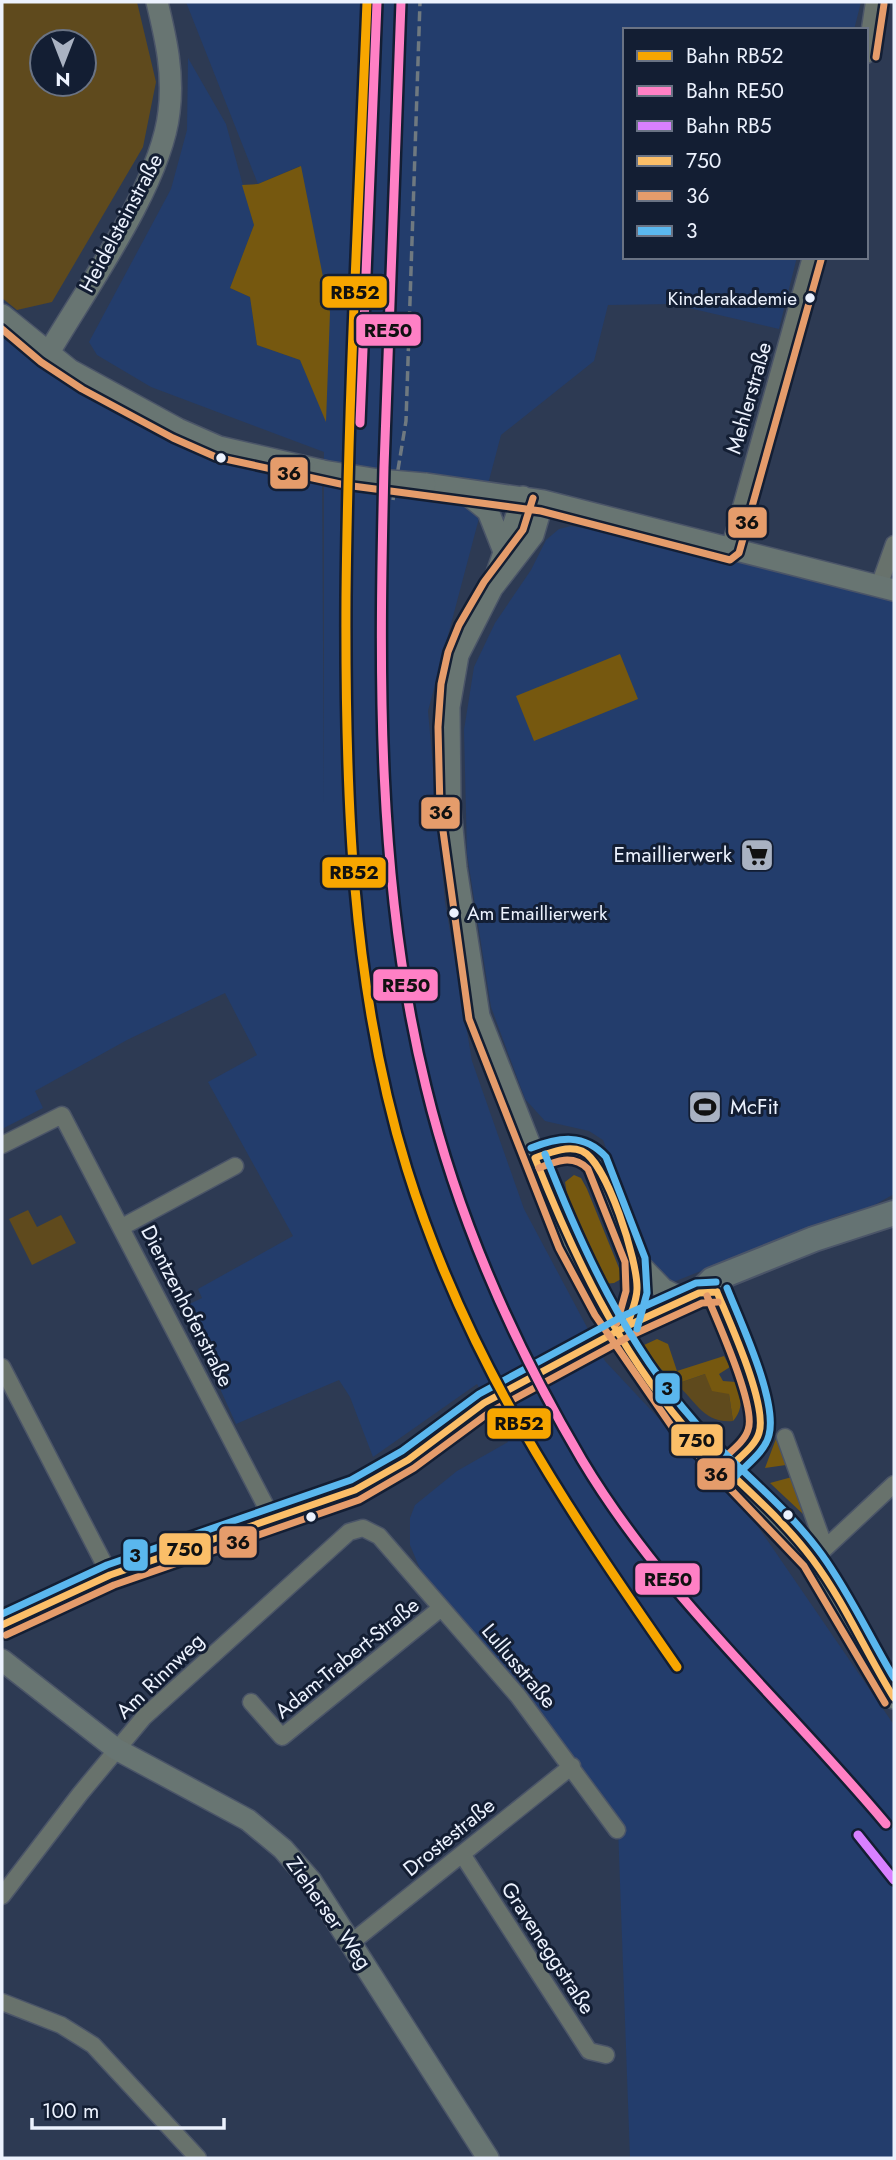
<svg xmlns="http://www.w3.org/2000/svg" width="896" height="2160" viewBox="0 0 896 2160" font-family="Jost,sans-serif">
<style>
.built{fill:#233d6c}
.green{fill:#5f4a1d;fill-rule:evenodd}
.forest{fill:#76580f}
.lines{fill:none;stroke-linecap:round;stroke-linejoin:round}
.street-casing{stroke:#4b5568;stroke-width:19}
.secondary-casing{stroke:#4b5568;stroke-width:24}
.primary-casing{stroke:#4b5568;stroke-width:28}
.street{stroke:#68726c;stroke-width:16}
.secondary{stroke:#687572;stroke-width:21}
.primary{stroke:#657373;stroke-width:24}
.rail{stroke:#6f7980;stroke-width:3.5;stroke-dasharray:10 5;stroke-linecap:butt}
.secondary-bridge-casing{stroke:#4b5568;stroke-width:24;stroke-linecap:butt}
.secondary-bridge{stroke:#687572;stroke-width:21}
.bus-1-casing{stroke:#131e33;stroke-width:12}
.bus-2-casing{stroke:#131e33;stroke-width:12}
.bus-3-casing{stroke:#131e33;stroke-width:12}
.bus-1{stroke:#fbbe68;stroke-width:7}
.bus-2{stroke:#e59c6b;stroke-width:7}
.bus-3{stroke:#5ab7ee;stroke-width:7}
.rail-1-casing{stroke:#131e33;stroke-width:14}
.rail-2-casing{stroke:#131e33;stroke-width:14}
.rail-3-casing{stroke:#131e33;stroke-width:14}
.rail-1{stroke:#f7a600;stroke-width:9}
.rail-2{stroke:#ff80c5;stroke-width:9}
.rail-3{stroke:#d880ff;stroke-width:9}
.bus-dot{fill:#ecf2fe;stroke:#131e33;stroke-width:2.5}
.labels{text-anchor:middle;stroke-width:6;stroke-linejoin:round;paint-order:stroke}
.bus-label{font-size:19px;fill:#ecf2fe;stroke:#131e33;text-anchor:end}
.street-label{font-size:21px;fill:#ecf2fe;stroke:#131e33}
.poi-label{font-size:21px;fill:#ecf2fe;stroke:#131e33;text-anchor:end}
.line-badge{stroke:#131e33;stroke-width:2.5}
.pale-badge-label{font-size:19px;text-anchor:middle;font-weight:bold;fill:#111}
</style>
<rect width="100%" height="100%" fill="#2d3a53"/>
<path class="built" d="M186 2H861L854 30H625V257H797L779 329 672 304 608 305 594 361 501 435 428 711 445 902 472 1061 524 1209 605 1361 752 1518 894 1725V2158H630L618 1827 559 1736 423 1576 410 1545V1518L415 1505 457 1471 508 1442 477 1384 373 1457 350 1397 339 1380 236 1424 183 1307 202 1298 198 1289 293 1236 208 1082 257 1055 225 993 127 1040 35 1091 43 1108 2 1129V336L48 354 178 429 322 474 324 806V452L151 387 97 355 89 342 171 189 187 130 188 58 226 124 254 225 230 288 250 297 257 345 300 360 326 420 300 166 258 184Z
M571 526 647 538 894 599V1194L871 1207 841 1215 676 1281 668 1280 657 1270 644 1250 603 1140 589 1131 545 1121 525 1099 491 1007 467 854 464 730 474 667 495 623 531 570 546 540 559 529Z"/>
<path class="green" d="M2 2H137L156 82 143 147 52 302 17 310 2 298ZM42 42H84V84H42Z
M28 1210 37 1227 61 1215 76 1243 32 1265 9 1219Z
M705 1374 729 1394 733 1421C703 1424 695 1399 676 1384Z"/>
<path class="forest" d="M301 166 330 312 326 422 300 360 257 345 250 297 230 288 254 225 242 185 258 184Z
M620 654 638 699 534 741 516 696Z
M574 1175 581 1178 587 1189 623 1278 614 1283 604 1284 569 1207 565 1182Z
M657 1339 668 1344 677 1371 724 1356 730 1367 719 1374 723 1381 736 1382C741 1398 744 1408 733 1421L729 1394 712 1391 705 1374 676 1384 652 1360 644 1345Z
M777 1436 786 1465 765 1468Z
M792 1477 803 1514 770 1483Z"/>
<g class="lines">
<g class="street-casing">
<path id="street" d="M866 55 874 2
M729 550 811 257
M879 586 894 544
M2 1145 62 1115 272 1518
M122 1227 235 1166
M2 1367 110 1575
M785 1437 825 1548
M819 1554 894 1484
M251 1702 282 1737 441 1608
M462 1854 589 2051 606 2055
M2 1896 80 1794 144 1717 349 1532 363 1528 379 1536 518 1696 617 1830
M352 1942 572 1766
M2 2002 61 2025 93 2045 198 2158"/>
</g>
<g class="secondary-casing">
<path id="secondary" d="M2 315 70 370 178 429 219 447 323 471
M48 354C86 289 161 185 169 112 174 74 166 39 157 2
M425 484 543 501 894 590
M462 490 488 511 503 549
M543 501 533 535 492 588 458 655 449 707 450 808 456 868 479 1016 569 1244 604 1310
M495 579 523 497
M535 1158C558 1149 580 1141 597 1163L635 1260 637 1292 627 1326
M635 1260 663 1289 684 1300
M717 1292C727 1318 768 1411 759 1433 753 1446 737 1459 727 1470
M630 1350 683 1424 755 1497 812 1560 894 1698
M2 1660 116 1749 248 1820 283 1849 311 1881 488 2158"/>
</g>
<g class="primary-casing">
<path id="primary" d="M2 1625 110 1575 355 1490 408 1460 484 1403 627 1326 699 1293 712 1280 814 1239 894 1213"/>
</g>
<use href="#street" class="street"/>
<use href="#secondary" class="secondary"/>
<use href="#primary" class="primary"/>
<path class="rail" d="M393 500 406 421 420 2"/>
<g class="secondary-bridge-casing">
<path id="secondary-bridge" d="M323 471 379 480 425 484
M604 1310 630 1350"/>
</g>
<use href="#secondary-bridge" class="secondary-bridge"/>
<g class="bus-1-casing">
<path id="bus-1" d="M535 1158C573 1254 617 1347 684 1426 725 1473 776 1510 813 1560 845 1603 866 1653 894 1698
M535 1158C549 1153 567 1145 582 1151 607 1162 638 1262 637 1289 637 1301 630 1315 627 1326
M717 1292C729 1321 768 1405 759 1433 755 1447 737 1459 727 1470
M2 1625 110 1575 355 1490 408 1460 484 1403 627 1326 699 1293 717 1292"/>
</g>
<g class="bus-2-casing">
<path id="bus-2" d="M876 57 884 4
M2 329 41 362 82 389 173 438 216 457 345 485 541 511 730 560 739 553 821 260
M533 498 523 530 484 582 459 625 448 652 441 684 438 727 440 809 469 1019 559 1248 595 1315 675 1431 804 1566 885 1703
M539 1168C556 1161 573 1154 588 1169L625 1262 626 1291 617 1323
M707 1296C717 1320 757 1408 748 1430 744 1443 728 1453 719 1463
M6 1635 114 1585 359 1500 414 1468 490 1412 632 1335 702 1303 718 1302"/>
</g>
<g class="bus-3-casing">
<path id="bus-3" d="M531 1148C559 1137 584 1133 606 1157L645 1258 647 1293 637 1329
M545 1154C582 1249 626 1344 694 1421 735 1468 786 1505 822 1555 850 1594 870 1638 894 1678
M727 1288C740 1321 778 1401 769 1435 765 1452 746 1465 735 1477
M2 1614 107 1565 351 1480 402 1451 479 1394 623 1316 696 1283 716 1282"/>
</g>
<use href="#bus-1" class="bus-1"/>
<use href="#bus-2" class="bus-2"/>
<use href="#bus-3" class="bus-3"/>
<g class="rail-1-casing">
<path id="rail-1" d="M367 2C359 200 348 398 346 597 345 788 350 985 407 1169 466 1359 565 1506 677 1667"/>
</g>
<g class="rail-2-casing">
<path id="rail-2" d="M401 2C394 157 389 312 384 467 379 673 376 885 426 1087 458 1219 513 1343 582 1460 664 1597 784 1702 886 1824
M360 423 377 2"/>
</g>
<g class="rail-3-casing">
<path id="rail-3" d="M858 1835 894 1880"/>
</g>
<use href="#rail-1" class="rail-1"/>
<use href="#rail-2" class="rail-2"/>
<use href="#rail-3" class="rail-3"/>
</g>
<defs>
<g id="supermarket-square" transform="scale(1.75)"><rect x="-9" y="-9" width="18" height="18" rx="4" fill="#a9b2c2" stroke="#131e33"/><path d="M-6-5.5h2.5l.6 2H6L4.5 2H-2.5L-4.4-4H-6ZM-1.5 3.2a1.3 1.3 0 1 0 .1 0ZM3 3.2a1.3 1.3 0 1 0 .1 0Z" fill="#111"/></g>
<g id="stadium-square" transform="scale(1.75)"><rect x="-9" y="-9" width="18" height="18" rx="4" fill="#a9b2c2" stroke="#131e33"/><path d="M0-5a6.5 5 0 1 0 0 10a6.5 5 0 1 0 0-10ZM-3.5-1.8h7v3.6h-7Z" fill="#111"/></g>
</defs>
<g fill-rule="evenodd">
<use href="#supermarket-square" x="757" y="855"/>
<use href="#stadium-square" x="705" y="1107"/>
</g>
<g class="bus-dot">
<circle cx="810" cy="298" r="6"/>
<circle cx="221" cy="458" r="6"/>
<circle cx="454" cy="913" r="6"/>
<circle cx="788" cy="1515" r="6"/>
<circle cx="311" cy="1517" r="6"/>
</g>
<g class="labels">
<g class="bus-label">
<text x="797" y="305">Kinderakademie</text>
<text x="467" y="920" text-anchor="start">Am Emaillierwerk</text>
</g>
<g class="street-label">
<text transform="translate(121 223) rotate(-62)" y="7">Heidelsteinstraße</text>
<text transform="translate(749 398) rotate(-74)" y="7">Mehlerstraße</text>
<text transform="translate(187 1306) rotate(63)" y="7">Dientzenhoferstraße</text>
<text transform="translate(347 1658) rotate(-39)" y="7">Adam-Trabert-Straße</text>
<text transform="translate(519 1666) rotate(50)" y="7">Lullusstraße</text>
<text transform="translate(160 1676) rotate(-44)" y="7">Am Rinnweg</text>
<text transform="translate(449 1837) rotate(-39)" y="7">Drostestraße</text>
<text transform="translate(329 1913) rotate(55)" y="7">Zieherser Weg</text>
<text transform="translate(548 1948) rotate(57)" y="7">Graveneggstraße</text>
</g>
<g class="poi-label">
<text x="732" y="862">Emaillierwerk</text>
<text x="730" y="1114" text-anchor="start">McFit</text>
</g>
</g>
<g class="line-badge">
<rect x="321" y="275" width="67" height="34" rx="7" fill="#f7a600"/>
<rect x="355" y="313" width="67" height="34" rx="7" fill="#ff80c5"/>
<rect x="269" y="456" width="40" height="34" rx="7" fill="#e59c6b"/>
<rect x="727" y="506" width="41" height="33" rx="7" fill="#e59c6b"/>
<rect x="420" y="796" width="41" height="34" rx="7" fill="#e59c6b"/>
<rect x="321" y="856" width="66" height="33" rx="7" fill="#f7a600"/>
<rect x="372" y="968" width="67" height="34" rx="7" fill="#ff80c5"/>
<rect x="654" y="1372" width="27" height="33" rx="7" fill="#5ab7ee"/>
<rect x="486" y="1407" width="66" height="33" rx="7" fill="#f7a600"/>
<rect x="670" y="1423" width="54" height="34" rx="7" fill="#fbbe68"/>
<rect x="696" y="1457" width="40" height="34" rx="7" fill="#e59c6b"/>
<rect x="218" y="1525" width="40" height="34" rx="7" fill="#e59c6b"/>
<rect x="158" y="1532" width="54" height="34" rx="7" fill="#fbbe68"/>
<rect x="122" y="1538" width="27" height="34" rx="7" fill="#5ab7ee"/>
<rect x="634" y="1562" width="67" height="34" rx="7" fill="#ff80c5"/>
</g>
<g class="pale-badge-label">
<text x="355" y="299">RB52</text>
<text x="388" y="337">RE50</text>
<text x="289" y="480">36</text>
<text x="747" y="529">36</text>
<text x="441" y="819">36</text>
<text x="354" y="879">RB52</text>
<text x="406" y="992">RE50</text>
<text x="667" y="1395">3</text>
<text x="519" y="1430">RB52</text>
<text x="697" y="1447">750</text>
<text x="716" y="1481">36</text>
<text x="238" y="1549">36</text>
<text x="185" y="1556">750</text>
<text x="135" y="1562">3</text>
<text x="668" y="1586">RE50</text>
</g>
<rect width="896" height="2160" fill="none" stroke="#ecf2fe" stroke-width="7"/>
<rect x="623" y="28" width="245" height="231" fill="#131e33" stroke="#6a7384" stroke-width="2"/>
<rect x="637" y="51" width="35" height="10" fill="#f7a600" stroke="#6a7384" stroke-width="2"/>
<text x="686" y="63" font-size="21" fill="#ecf2fe">Bahn RB52</text>
<rect x="637" y="86" width="35" height="10" fill="#ff80c5" stroke="#6a7384" stroke-width="2"/>
<text x="686" y="98" font-size="21" fill="#ecf2fe">Bahn RE50</text>
<rect x="637" y="121" width="35" height="10" fill="#d880ff" stroke="#6a7384" stroke-width="2"/>
<text x="686" y="133" font-size="21" fill="#ecf2fe">Bahn RB5</text>
<rect x="637" y="156" width="35" height="10" fill="#fbbe68" stroke="#6a7384" stroke-width="2"/>
<text x="686" y="168" font-size="21" fill="#ecf2fe">750</text>
<rect x="637" y="191" width="35" height="10" fill="#e59c6b" stroke="#6a7384" stroke-width="2"/>
<text x="686" y="203" font-size="21" fill="#ecf2fe">36</text>
<rect x="637" y="226" width="35" height="10" fill="#5ab7ee" stroke="#6a7384" stroke-width="2"/>
<text x="686" y="238" font-size="21" fill="#ecf2fe">3</text>
<g transform="translate(63 63) rotate(180)"><circle r="33" fill="#131e33" stroke="#6a7384" stroke-width="2"/>
<path d="M0-5L12 26L0 18L-12 26Z" fill="#a9b2c2"/>
<text y="-10" font-size="19" font-weight="bold" text-anchor="middle" fill="#ecf2fe">N</text>
</g>
<path d="M32 2118v10h192v-10" fill="none" stroke="#ecf2fe" stroke-width="3.5"/>
<text x="42" y="2118" font-size="21" fill="#ecf2fe" stroke="#131e33" stroke-width="5" paint-order="stroke">100 m</text>
</svg>
